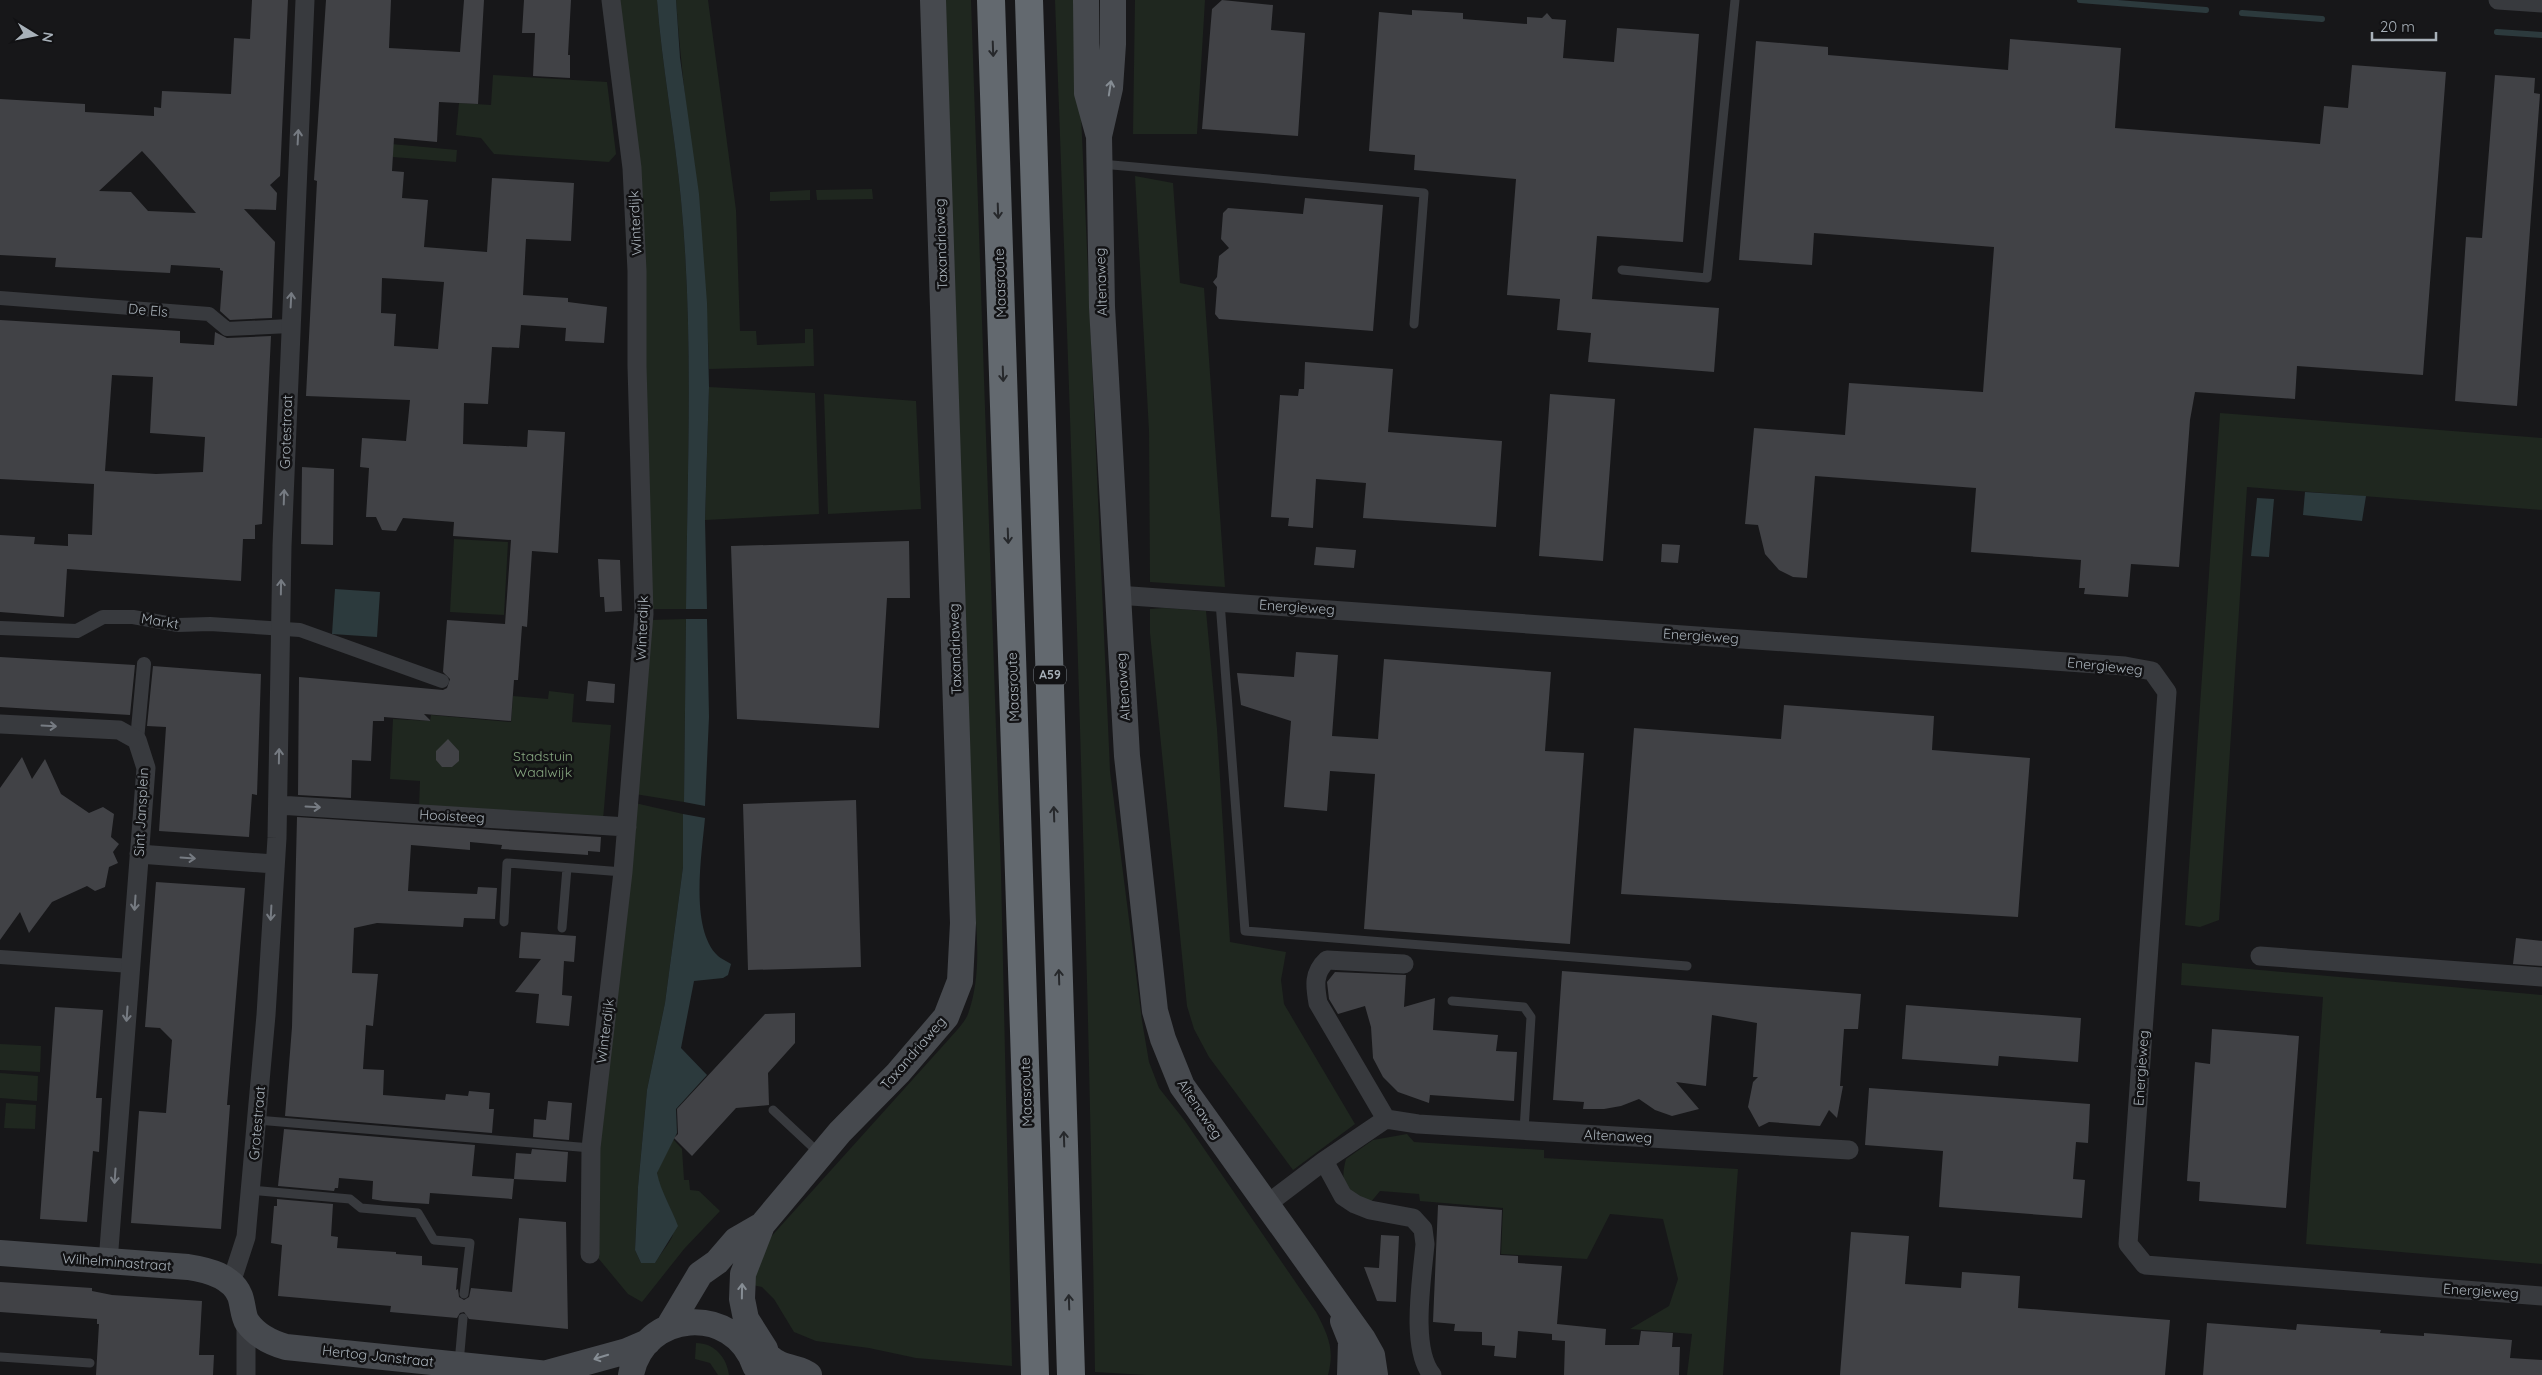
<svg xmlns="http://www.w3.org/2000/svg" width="2542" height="1375" viewBox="0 0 2542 1375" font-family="Quicksand,sans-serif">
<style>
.green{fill:#1f271f}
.water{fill:#2c3a3d}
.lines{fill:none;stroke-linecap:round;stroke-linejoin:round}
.stream{stroke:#2c3a3d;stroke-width:6}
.building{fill:#414246;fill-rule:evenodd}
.service{stroke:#383a3e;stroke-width:9}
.pedestrian{stroke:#383a3e;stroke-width:14}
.minor{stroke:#383a3e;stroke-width:19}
.secondary{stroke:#46494e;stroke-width:26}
.motorway{stroke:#63696f;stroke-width:28}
.oneway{stroke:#26282b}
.oneway2{stroke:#868d94}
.oneway3{stroke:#767b82}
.labels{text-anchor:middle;stroke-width:5;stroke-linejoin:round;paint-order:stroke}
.shield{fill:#121214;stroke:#7b8188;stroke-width:1}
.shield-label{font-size:12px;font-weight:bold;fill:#a8b1b9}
.street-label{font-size:14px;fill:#a8b1b9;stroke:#121214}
.park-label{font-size:14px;fill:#85a57f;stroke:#121214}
</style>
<rect width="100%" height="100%" fill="#171719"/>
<path class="green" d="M618 0H657C662 67 675 133 681 200 694 336 687 473 686 609H649Z
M676 0H708L736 210 740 331H756L757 345 805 343V329H813L814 366 709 369C706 246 685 123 676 0Z
M944 0H971L1001 874 1012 1366 916 1358 869 1348 816 1341 794 1332 774 1299 762 1287 752 1285 769 1239 950 1038C956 1031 965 1022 968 1014 983 972 976 926 973 884Z
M1055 0H1076L1110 771 1142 1021 1149 1062 1159 1088 1185 1121 1316 1312C1328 1335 1335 1349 1328 1375H1146L1095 1372C1088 915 1072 457 1055 0Z
M1135 0H1205L1197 134H1133Z
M493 75 607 82 616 154 609 162 494 154 481 138 456 135 459 103 491 105Z
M391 144 457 150 456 162 393 157Z
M1135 176 1173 183 1180 283 1204 288 1225 587 1150 582 1149 431Z
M872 189 873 199 817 200 816 190Z
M810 190V200L770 201V192Z
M709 387 815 393 819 514 705 520Z
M824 394 916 401 921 509 828 514Z
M2220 413 2542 438V510L2247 487 2219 920 2200 927 2185 925Z
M454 539 508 542 504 615 450 612Z
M1164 608 1206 611 1217 729 1230 942 1286 952 1281 980 1284 1004 1355 1124 1293 1170 1209 1057 1194 1029 1187 1006 1150 633V609Z
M686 619 684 802 635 794 649 620Z
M549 691 574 694 572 722 611 725 603 820 419 808 420 781 390 779 393 719 430 721 431 715 511 722 513 696 548 699Z
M635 803 683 814V867L665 1003 647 1090 638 1187 635 1250 641 1263H655C660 1254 669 1244 672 1237 681 1215 659 1195 657 1175 657 1165 668 1149 673 1139L682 1149 684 1180H689L690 1190 699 1191 720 1211 684 1249 642 1302 628 1294 594 1253 595 1165Z
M2182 963 2542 995V1264L2306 1244 2323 997 2181 985Z
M0 1044 41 1046 40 1072 0 1070Z
M0 1073 38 1076 37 1101 0 1098Z
M6 1103 36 1105 35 1129 4 1128Z
M1407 1134 1414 1142 1544 1150V1158L1738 1169 1723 1375H1687L1692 1334 1630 1329 1669 1306 1678 1279 1663 1219 1610 1214 1587 1259 1501 1254 1503 1208 1420 1201 1419 1194 1380 1191 1370 1203C1346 1192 1339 1185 1346 1159L1373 1140Z
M696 1343C715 1343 727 1358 729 1375H718L710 1363 695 1359Z"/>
<path class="water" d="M657 0H676L680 58 699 194 707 303 709 387 705 520 707 609H686C687 473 694 336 681 200 675 133 662 67 657 0Z
M2305 492 2366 496 2362 521 2303 515Z
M2257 498 2274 499 2269 557 2251 556Z
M335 589 380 592 377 637 332 634Z
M686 619H707L709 717 705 806 684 802Z
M683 814 705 818C702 853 689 929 718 956 721 959 727 961 731 964L728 975 723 978 694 981 681 1048 707 1075 676 1109 677 1133 657 1173C661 1192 671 1207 678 1226L655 1263H641L635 1250 638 1187 647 1090 665 1003 683 867Z"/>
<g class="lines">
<path class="stream" d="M2080 0 2206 10
M2242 13 2322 19
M2497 32 2542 35"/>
</g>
<path class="building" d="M252 0H288L280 176 270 185 277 193 276 210 244 209 275 242 272 318 230 320 220 311 223 271 220 270V268L171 265 170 273 55 267 56 258 0 255V99L85 104V112L154 116V107L161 108 162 91 231 94 234 38 250 39ZM142 151 154 164 196 213 148 211 131 192 99 191Z
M326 0H391L389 48 460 52 464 0H484L478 104 439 102 437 142 394 138 392 171 404 172 402 198 428 200 424 247 487 252 492 178 574 183 571 241 526 239 523 295 568 298V302L607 307 604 343 565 341 566 328 521 325 519 348 492 347 488 404 464 403 463 444 527 447 528 430 565 432 558 553 532 551 527 627 522 626 518 680H514L511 721 424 714 431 721 384 717V721H373L371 761 352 760 351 798 298 795 299 677 443 690 447 688 450 679 443 672 447 620 505 624 511 540 453 536 454 522 403 518 396 531 382 530 376 517H366L369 468 360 467 362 438 406 441 410 400 306 396 317 181 314 180ZM382 278 444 282 438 349 394 346 396 314 381 313Z
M524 0H571L568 55H570V78L533 76 535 33H522Z
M1222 0 1273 5 1271 30 1305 33 1298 136 1202 129 1212 9Z
M1412 10 1463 13V19L1527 24V17L1542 18 1547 13 1552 19 1566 20 1563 58 1614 62 1617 28 1699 34 1683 242 1597 236 1592 299 1719 308 1714 372 1588 362 1591 333 1557 330 1560 299 1507 295 1516 179 1414 170 1415 155 1369 151 1379 12 1412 15Z
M2010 39 2121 48 2115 128 2320 144 2324 106 2348 108 2352 65 2446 72 2423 375 2297 366 2295 399 2195 392 2190 420 2179 567 2131 564 2128 597 2084 594 2085 588H2079L2081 560 1971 552 1976 488 1815 476 1807 578 1793 577 1779 570 1765 554 1758 525 1745 524 1754 428 1845 435 1849 383 1983 392 1994 247 1814 233 1812 265 1739 260 1756 41 1828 47V55L2008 70Z
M2495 75 2535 78 2534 93 2540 94 2517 406 2455 401 2466 237 2482 238Z
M1305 198 1383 205 1373 331 1219 319 1215 314 1217 287 1213 282 1217 277 1219 256 1229 248 1221 239 1223 213 1228 208 1303 214Z
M0 320 180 331V343L214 345 215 332 227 338 271 336 262 524 255 525V539H243L241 581 67 569 64 617 0 612V535L35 537 34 544 68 546V534L92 535 94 484 0 479ZM112 375 153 377 150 433 205 437 203 472 156 474 105 471Z
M1305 362 1393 369 1388 432 1502 441 1496 527 1363 518 1366 483 1316 479 1313 528 1288 526 1289 518 1271 517 1280 395 1298 396 1299 389H1304Z
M1550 394 1615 399 1603 561 1539 556Z
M302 467 334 469 333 545 301 544Z
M909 541 910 598H887L879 728 737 719 731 546Z
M1662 544 1680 545 1678 563 1661 562Z
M1316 547 1356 550 1354 568 1314 565Z
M598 559 620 560 622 611 605 612 604 597H600Z
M1296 652 1338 655 1332 736 1378 739 1384 659 1551 672 1545 751 1584 753 1570 944 1364 929 1375 774 1330 771 1327 811 1284 807 1291 721 1241 705 1237 673 1294 677Z
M0 657 135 665 130 715 0 707Z
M153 666 261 674 257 795 252 794 249 837 159 831 166 727 147 726Z
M588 681 615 684 614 703 586 701Z
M1784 705 1934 716 1932 750 2030 758 2018 917 1621 894 1634 728 1781 739Z
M448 739 459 751V761L452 767H442L436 760V751Z
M22 757 32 779 45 759 61 794 89 813 103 807 114 814 111 837 119 844 113 852 118 863 109 867 105 887 95 891 87 886 52 902 29 933 20 912 0 940V788Z
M856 800 861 967 748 970 743 804Z
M297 817 601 837 600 852 588 851V855L501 849 502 845 470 842V850L411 845 408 891 477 894 478 887 497 888 495 919 464 918 463 927 377 923 354 928 352 973 378 974 373 1026 366 1025 363 1069 384 1070 383 1095 445 1100 446 1094 468 1096 469 1091 490 1093 489 1109H494L492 1133 285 1116 292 1027Z
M156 882 245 888 227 1105H230L221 1229 131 1223 139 1111 166 1113 172 1040 160 1028 145 1027Z
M521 932 576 936 574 962 564 961 562 995 572 996 569 1026 536 1023 539 994 515 992 541 959 519 958Z
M2516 938 2542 941V966L2513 964Z
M1562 971 1861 994 1858 1029H1844L1840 1086H1843L1837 1118 1829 1110 1820 1126 1769 1122 1759 1127 1748 1107 1753 1082 1758 1077H1753L1757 1023 1712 1015 1706 1086 1676 1082 1699 1109 1672 1116 1655 1110 1639 1099 1621 1106 1604 1109H1583L1584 1102 1553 1100Z
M1335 972 1406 975 1404 1007 1435 998 1433 1030 1498 1035 1496 1051 1517 1052 1514 1101 1430 1095 1429 1103 1398 1092 1383 1077 1373 1058 1371 1027 1365 1006 1338 1014 1329 999 1327 982Z
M1906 1005 2081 1018 2078 1062 1999 1056 1998 1066 1902 1059Z
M55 1007 103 1010 96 1098H102L99 1152 93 1151 87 1222 40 1219Z
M795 1013V1043L768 1073 769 1105 736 1108 692 1156 674 1138 678 1134 677 1109 765 1014Z
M2212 1029 2299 1036 2286 1208 2199 1201 2200 1182 2187 1181 2195 1062 2210 1064Z
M1869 1088 2090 1104 2088 1143 2076 1142 2073 1179 2085 1180 2082 1218 1939 1207 1943 1151 1865 1145Z
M548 1101 572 1103 569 1140 533 1137 534 1119 546 1120Z
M284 1129 475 1145 472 1176 514 1179 512 1199 430 1193 429 1204 383 1201 372 1199 373 1181 339 1178 338 1188H335L334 1191 278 1186Z
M532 1149 568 1152 566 1182 514 1179 516 1153 531 1154Z
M277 1199 333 1204 331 1236 338 1237 337 1248 396 1252V1254L422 1256V1265L458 1268 456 1290 458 1289 459 1297 464 1300 469 1297 471 1288 512 1292 519 1218 566 1222 568 1329 469 1319 464 1312 460 1313 457 1318 390 1312 391 1306 278 1296 282 1245 271 1243 274 1206H277Z
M1438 1205 1502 1210 1500 1255 1518 1256V1263L1562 1266 1557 1324 1606 1329 1605 1345H1639L1641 1331 1673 1333 1672 1347H1680L1679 1375H1564L1565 1341 1552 1340V1334L1518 1331 1516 1358 1494 1356 1495 1346 1482 1345V1332L1454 1331 1455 1324 1433 1322Z
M1851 1232 1909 1236 1905 1284 1961 1288 1962 1272 2020 1276 2018 1308 2170 1320 2165 1375H1840Z
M1381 1235 1399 1236 1396 1302 1377 1301 1364 1267 1379 1268Z
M0 1282 92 1288V1291L112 1295 202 1301 199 1355H214L213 1375H96L99 1324H97V1319L0 1312Z
M2207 1323 2296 1330 2297 1324 2381 1330 2380 1333 2424 1336V1333L2512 1340 2510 1358 2542 1360V1375H2203Z"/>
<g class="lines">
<path class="service" d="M1101 164 1424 193 1414 324
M1622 270 1707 278 1735 0
M1220 602 1245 931 1687 966
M504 922 507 863 623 872
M562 928 567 868
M1452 1001 1524 1007 1531 1017 1524 1130
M773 1110 819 1153
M257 1120 591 1148
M250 1190 350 1199 361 1208 418 1213 434 1240 470 1243 464 1294
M0 1357 90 1363
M459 1363 463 1318"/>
<path class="pedestrian" d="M0 298 209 314 227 329 290 326
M0 628 77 631 103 617H133L178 625 210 624 300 630 442 681
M137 740 144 664
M0 957 131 966"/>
<path class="minor" d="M2498 0 2542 3
M1117 595 2125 666 2152 671 2167 692 2128 1244 2145 1265 2542 1296
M0 724 119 730 137 740 146 768 108 1262
M278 805 627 827
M139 854 274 864
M2260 956 2542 977
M1386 1119 1318 1003C1315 986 1313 973 1327 960L1404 964
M1324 1161 1343 1196 1355 1204 1370 1210 1413 1218 1423 1229 1425 1244C1422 1279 1410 1348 1432 1375
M1266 1205 1324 1161 1386 1119 1418 1124 1849 1150
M590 1254 591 1148 623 872 644 614 637 366V271L632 168 611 0
M231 1283 246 1237 266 1015 277 838 282 546 305 0
M246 1375V1321"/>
<path class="secondary" d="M1086 0 1087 93 1098 133
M1113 0V44L1110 88 1099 136 1102 307 1127 756 1155 1011 1163 1039 1182 1086 1363 1339 1372 1355 1375 1375
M0 1253 188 1267C208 1270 232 1276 240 1296 243 1304 243 1316 247 1322 256 1335 272 1343 286 1347L558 1375
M1343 1321 1351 1341 1350 1375
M669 1326 700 1274 717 1262 736 1240 762 1225
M768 1356C782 1370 799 1366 809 1375
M547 1373 627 1351 648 1342
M631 1375C643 1310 734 1303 755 1366
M773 1375 765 1349 746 1319 742 1299 743 1274 762 1225 840 1132 898 1073 946 1017 960 981 963 923 933 0"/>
<path class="motorway" d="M991 0 1035 1375
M1029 0 1071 1375"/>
</g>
<defs><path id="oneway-shaft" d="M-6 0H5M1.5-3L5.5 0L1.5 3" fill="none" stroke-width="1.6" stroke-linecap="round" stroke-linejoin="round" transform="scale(1.25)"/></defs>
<g class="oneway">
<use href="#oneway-shaft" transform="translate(993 49) rotate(88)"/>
<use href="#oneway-shaft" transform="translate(998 211) rotate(88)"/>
<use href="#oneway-shaft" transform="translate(1003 374) rotate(88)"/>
<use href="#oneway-shaft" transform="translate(1008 536) rotate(88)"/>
<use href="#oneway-shaft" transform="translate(1054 814) rotate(-92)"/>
<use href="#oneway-shaft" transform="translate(1059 977) rotate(-92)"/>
<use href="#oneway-shaft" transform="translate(1064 1139) rotate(-92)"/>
<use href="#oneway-shaft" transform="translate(1069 1302) rotate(-92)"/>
</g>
<g class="oneway2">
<use href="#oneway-shaft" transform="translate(1110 88) rotate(-81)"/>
<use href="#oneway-shaft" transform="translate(742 1291) rotate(-89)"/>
<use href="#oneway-shaft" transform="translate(601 1357) rotate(163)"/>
</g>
<g class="oneway3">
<use href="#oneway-shaft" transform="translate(298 137) rotate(-87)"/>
<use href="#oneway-shaft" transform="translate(291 300) rotate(-87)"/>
<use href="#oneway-shaft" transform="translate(284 497) rotate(-88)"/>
<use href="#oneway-shaft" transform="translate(281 587) rotate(-89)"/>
<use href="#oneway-shaft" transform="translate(49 726) rotate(3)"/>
<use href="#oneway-shaft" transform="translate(279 756) rotate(-89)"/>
<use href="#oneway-shaft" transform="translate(313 807) rotate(3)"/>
<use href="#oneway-shaft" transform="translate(188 858) rotate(4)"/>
<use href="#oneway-shaft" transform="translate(135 903) rotate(94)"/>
<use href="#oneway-shaft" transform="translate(271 913) rotate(93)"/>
<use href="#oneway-shaft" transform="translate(127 1014) rotate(94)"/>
<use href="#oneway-shaft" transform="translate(115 1176) rotate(94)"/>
</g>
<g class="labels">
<rect class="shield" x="1034" y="665.5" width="32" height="19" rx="4"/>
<g class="shield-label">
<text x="1050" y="679">A59</text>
</g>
<g class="street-label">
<text transform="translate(635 223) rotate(-93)" y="5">Winterdijk</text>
<text transform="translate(941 244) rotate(-92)" y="5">Taxandriaweg</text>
<text transform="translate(1101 282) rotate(-92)" y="5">Altenaweg</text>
<text transform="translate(1000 283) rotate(-92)" y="5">Maasroute</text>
<text transform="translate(148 310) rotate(5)" y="5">De Els</text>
<text transform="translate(286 432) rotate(-88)" y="5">Grotestraat</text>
<text transform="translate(1297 607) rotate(4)" y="5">Energieweg</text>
<text transform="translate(160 621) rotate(9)" y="5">Markt</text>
<text transform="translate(642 628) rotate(-88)" y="5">Winterdijk</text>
<text transform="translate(1701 636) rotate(4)" y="5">Energieweg</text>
<text transform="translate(955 649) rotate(-92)" y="5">Taxandriaweg</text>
<text transform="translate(2105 666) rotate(6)" y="5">Energieweg</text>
<text transform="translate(1013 687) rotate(-92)" y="5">Maasroute</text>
<text transform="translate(1123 687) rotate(-94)" y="5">Altenaweg</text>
<text transform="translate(141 812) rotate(-87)" y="5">Sint Jansplein</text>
<text transform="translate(452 816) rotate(3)" y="5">Hooisteeg</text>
<text transform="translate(605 1031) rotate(-83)" y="5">Winterdijk</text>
<text transform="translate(913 1053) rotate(-49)" y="5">Taxandriaweg</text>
<text transform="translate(2141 1068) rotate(-86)" y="5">Energieweg</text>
<text transform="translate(1026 1092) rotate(-92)" y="5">Maasroute</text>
<text transform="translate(1200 1109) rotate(56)" y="5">Altenaweg</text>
<text transform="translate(257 1123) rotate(-85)" y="5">Grotestraat</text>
<text transform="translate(1618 1136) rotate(3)" y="5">Altenaweg</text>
<text transform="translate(117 1262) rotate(4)" y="5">Wilhelminastraat</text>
<text transform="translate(2481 1291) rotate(4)" y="5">Energieweg</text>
<text transform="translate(378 1356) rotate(6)" y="5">Hertog Janstraat</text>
</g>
<g class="park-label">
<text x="543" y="761">Stadstuin<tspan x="543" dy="16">Waalwijk</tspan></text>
</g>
</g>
<g transform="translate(35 35) rotate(100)" stroke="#121214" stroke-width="4" paint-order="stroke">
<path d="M0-4L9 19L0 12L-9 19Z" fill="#a8b1b9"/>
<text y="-8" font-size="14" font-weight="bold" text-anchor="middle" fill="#a8b1b9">N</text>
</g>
<path d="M2372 32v8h64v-8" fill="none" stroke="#a8b1b9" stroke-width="2.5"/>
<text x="2380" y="32" font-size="15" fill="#a8b1b9" stroke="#121214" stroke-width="4" paint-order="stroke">20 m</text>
</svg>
